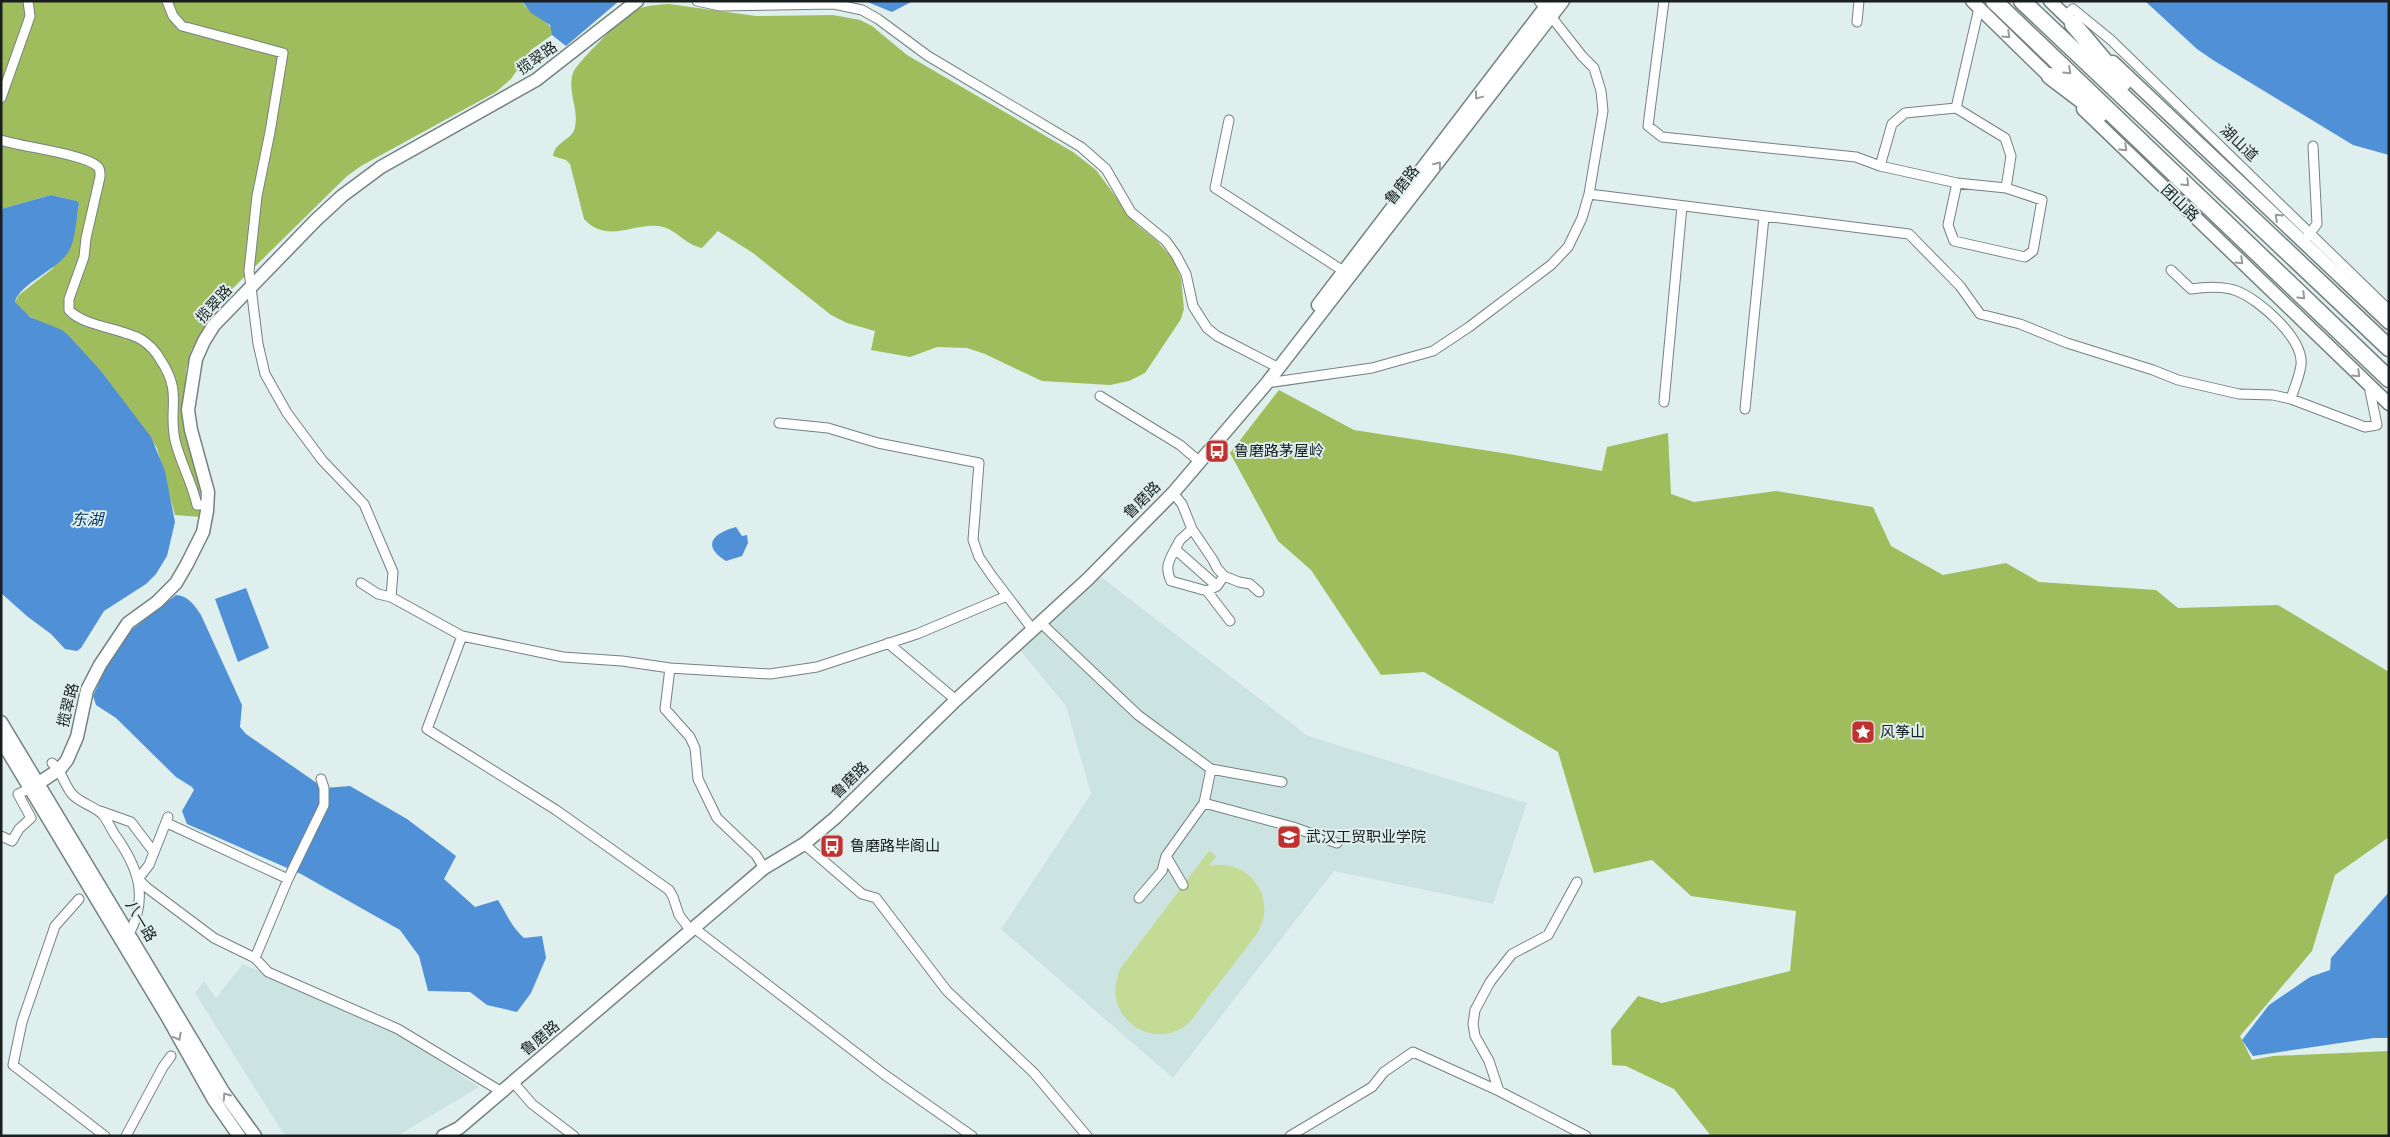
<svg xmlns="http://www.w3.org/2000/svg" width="2390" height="1137" viewBox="0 0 2390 1137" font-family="'DM Sans','Noto Sans SC',sans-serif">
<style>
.built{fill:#cce4e1}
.green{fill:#c4db95}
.forest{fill:#a0bd5e}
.water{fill:#4f90d7}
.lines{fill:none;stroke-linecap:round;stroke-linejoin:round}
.street-casing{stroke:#748280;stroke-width:11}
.secondary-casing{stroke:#748280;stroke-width:15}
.highway-casing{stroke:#748280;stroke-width:19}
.street{stroke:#fff;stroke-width:9}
.secondary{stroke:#fff;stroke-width:12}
.highway{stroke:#fff;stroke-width:16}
.oneway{stroke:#989a9a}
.labels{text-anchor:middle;stroke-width:4;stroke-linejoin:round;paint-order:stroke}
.street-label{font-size:15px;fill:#191f1e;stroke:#dfefed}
.poi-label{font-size:15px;fill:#191f1e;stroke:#dfefed;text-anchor:start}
.water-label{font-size:16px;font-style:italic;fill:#073765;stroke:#dfefed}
</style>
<rect width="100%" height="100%" fill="#dfefed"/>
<path class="built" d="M1101 577 1308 736 1527 803 1493 904 1334 871 1173 1078 1001 929 1091 794 1066 706 1020 650Z
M243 964 375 1019 479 1087 397 1136H285L195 993 204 981 216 998Z"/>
<path class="green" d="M1209 851 1216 856 1209 866C1249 857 1280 900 1256 935 1240 956 1224 977 1207 999 1200 1008 1193 1021 1182 1028 1163 1040 1137 1034 1124 1016 1113 1002 1114 985 1120 969Z"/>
<path class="forest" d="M1 1H522C528 16 554 19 552 35L531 50 511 79 496 92 361 166 347 176 230 291 213 312 191 351 186 370 184 419 185 433 200 480V517L175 515 157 448 101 371 41 323 21 311 15 302 19 295 52 269 71 245 79 205 77 201 51 195 1 209Z
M669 4 756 16 833 15 860 20 872 26 907 55 1073 152 1096 170 1136 224 1157 241 1173 259 1181 278 1184 309 1181 319 1145 373 1129 381 1110 385 1042 381 985 354 967 348 937 347 910 357 871 350 875 331 847 323 831 315 753 253 718 231 702 248C685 245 676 228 658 226 633 223 607 244 584 219L570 164 566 160 553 156C555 141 573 140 575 127 579 109 567 91 573 73 576 64 622 18 632 12 643 5 656 5 669 4Z
M1279 390 1354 430 1509 454 1602 471 1607 447 1668 433 1671 494 1694 502 1776 491 1873 507 1891 546 1943 575 2006 563 2039 582 2156 590 2178 608 2278 605 2389 672V837L2335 875 2312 951 2240 1036 2252 1060 2273 1056 2389 1051V1136H1711L1674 1089 1626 1066 1612 1065 1611 1030 1638 996 1662 1003 1790 971 1796 911 1691 896 1652 860 1594 873 1558 752 1424 672 1381 675 1311 570 1278 541 1230 453Z"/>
<path class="water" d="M522 1H619L566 46 552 35 550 25 531 13Z
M865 1H913L892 12Z
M2145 1H2389V155L2353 145 2213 60 2197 49Z
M51 195 77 201 79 204C76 218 76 239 69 251 59 269 19 284 15 302L30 317 62 330 69 336 101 371 151 437 165 471 175 522 167 556 156 574 146 584 104 611 81 648 77 651 65 649 51 634 28 617 1 593V209Z
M736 527 742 536 747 535 748 543 742 556 726 561C701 546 713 533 736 527Z
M246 588 269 648 238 662 215 599Z
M176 595C189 596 194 605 201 615L242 705 240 727 246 734 324 788 350 786 407 819 456 856 444 879 475 907 498 900C508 916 510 925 524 938L542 936 546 958 531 993 517 1012 487 1005 470 992 428 991 419 956 400 930 301 874 187 824 182 811 194 790 192 787 176 777 116 718 96 705 93 696 109 661 129 632Z
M2389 892V1038H2374L2253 1056 2242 1040 2269 1005 2310 977 2330 970 2331 958Z"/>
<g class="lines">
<g class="street-casing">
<path id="street" d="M167 1 173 16 182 26 283 53 270 132 257 196 249 271 258 344 265 374 287 413 322 460 364 504 393 572 391 597 462 636 427 729 556 810 669 890 673 897 679 915 691 931
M697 1 720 6 834 4 862 10 878 19 928 56 1081 147 1106 169 1131 212 1166 241 1176 255 1186 274 1193 306 1207 328 1217 336 1279 368
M1664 1 1648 126 1662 137 1856 157 1880 166
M1979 8 1956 108 2005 138 2011 156 2006 188 2042 200 2033 251 2025 257 1954 241 1948 225 1957 183 2006 188
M2065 16 2073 9 2111 40 2389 310
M1857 22 1859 1
M1 98 27 25 30 16 28 1
M1956 108 1905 113 1892 124 1880 166 1957 183
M1229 120 1215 188 1348 274
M1 140C22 147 84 154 97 166 101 169 100 173 100 177L86 238 84 257 69 299V310C84 327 123 328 142 340 150 345 156 352 160 359 183 393 168 407 175 440 180 462 192 482 197 505H208
M1589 194 1909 234 1960 286 1980 314 2020 324 2067 343 2153 370 2178 380 2239 394 2273 395 2291 399 2365 427 2377 425 2370 391 2373 390
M2307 237 2317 224 2313 146
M2171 270 2191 289C2204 287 2225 286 2237 291 2260 300 2304 339 2301 365 2300 375 2294 388 2291 399
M1267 383 1372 368 1433 351 1469 327 1551 265 1568 247 1582 218 1589 194 1603 111 1601 91 1594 68 1582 56 1539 1
M1100 396 1180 445 1200 462
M1664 402 1682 206
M1745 409 1764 217
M779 423 828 428 878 443 979 463 973 540 979 557 992 576 1033 630
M1173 493 1182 504 1192 529 1213 560 1217 568 1224 576 1239 582 1250 584 1259 592
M1192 529 1180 540 1175 549 1217 586 1224 576
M1175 549C1168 562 1165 568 1171 581L1207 591 1217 586
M361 583 378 594 391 597
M1207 591 1230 621
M1041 623 1138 715 1211 769 1282 782
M462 636 563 657 622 661 670 668 665 709 690 737 695 748 698 779 717 818 756 855 764 868
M888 643 956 700
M670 668 770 674 817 667 917 634 1007 596
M52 763C62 771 63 783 72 794 81 804 95 806 103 815 108 821 111 829 115 835 138 867 149 897 129 934
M1211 769 1204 803 1293 827 1337 843
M100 811 131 822 153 851
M168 817 149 865 138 879 146 887 214 938 255 958 268 972 398 1029 502 1092
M167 823 288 879 255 958
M1 836 12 841 19 829 31 818 18 794 31 788
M804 844 862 894 876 898 947 991 1034 1073 1087 1136
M288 879 324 805V788L321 779
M1183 885 1166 856 1204 803
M1139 898 1162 871 1166 856
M79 899 55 926 22 1022 13 1065 105 1136
M694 928 885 1075 972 1136
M513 1082 532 1104 574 1136
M1499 1091 1489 1061 1475 1036 1473 1024 1475 1010 1490 982 1512 954 1548 935 1577 882
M126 1136 163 1067 171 1056
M1290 1136 1372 1087 1384 1072 1413 1052 1499 1091 1586 1136"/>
</g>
<g class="secondary-casing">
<path id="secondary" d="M1972 1 2056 83
M2050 1 2079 29
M2113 62 2389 323
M2083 109 2389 404
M1318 305 1550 1
M1 722 224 1093 255 1136
M1 740 168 1018 214 1100 239 1136
M31 788 60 769 67 760 77 737 87 690 100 665 128 623 157 602 176 583 187 564 203 532 207 511 208 492 191 430 188 410 196 359 204 341 214 325 316 220 342 196 381 167 536 80 637 1
M443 1136 459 1128 764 868 804 844 835 818 956 700 1088 579 1173 493 1267 383 1563 1"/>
</g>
<g class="highway-casing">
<path id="highway" d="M1994 1 2389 379
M2022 1 2389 348
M2073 24 2123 83
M2050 76 2100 114"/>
</g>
<use href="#street" class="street"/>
<use href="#secondary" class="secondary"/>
<use href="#highway" class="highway"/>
</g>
<defs><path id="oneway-chevron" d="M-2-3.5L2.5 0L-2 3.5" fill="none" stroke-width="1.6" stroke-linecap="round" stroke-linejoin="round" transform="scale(1.25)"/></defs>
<g class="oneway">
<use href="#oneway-chevron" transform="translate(2007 35) rotate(44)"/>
<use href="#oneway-chevron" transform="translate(2068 71) rotate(43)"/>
<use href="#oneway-chevron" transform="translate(1478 96) rotate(127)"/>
<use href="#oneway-chevron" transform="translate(2124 148) rotate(44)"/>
<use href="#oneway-chevron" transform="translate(1438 165) rotate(-52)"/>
<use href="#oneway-chevron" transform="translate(2186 183) rotate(44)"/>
<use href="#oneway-chevron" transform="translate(2278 217) rotate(-137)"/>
<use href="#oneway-chevron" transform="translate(2240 261) rotate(44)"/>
<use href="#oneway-chevron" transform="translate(2302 296) rotate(44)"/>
<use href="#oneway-chevron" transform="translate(2357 374) rotate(44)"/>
<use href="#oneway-chevron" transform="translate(178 1037) rotate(62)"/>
<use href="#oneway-chevron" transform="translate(226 1096) rotate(-125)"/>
</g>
<defs>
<g id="bus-square" transform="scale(1.25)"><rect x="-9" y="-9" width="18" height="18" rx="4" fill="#c0312f" stroke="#dfefed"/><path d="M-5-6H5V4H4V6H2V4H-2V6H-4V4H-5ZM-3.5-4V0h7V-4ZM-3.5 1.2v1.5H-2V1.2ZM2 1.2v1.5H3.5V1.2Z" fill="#fff"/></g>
<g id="sight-square" transform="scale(1.25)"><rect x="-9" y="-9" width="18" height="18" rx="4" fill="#c0312f" stroke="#dfefed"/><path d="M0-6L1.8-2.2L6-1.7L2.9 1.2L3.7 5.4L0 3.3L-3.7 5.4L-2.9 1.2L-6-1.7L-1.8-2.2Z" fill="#fff"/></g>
<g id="university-square" transform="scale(1.25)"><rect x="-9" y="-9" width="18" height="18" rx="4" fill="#c0312f" stroke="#dfefed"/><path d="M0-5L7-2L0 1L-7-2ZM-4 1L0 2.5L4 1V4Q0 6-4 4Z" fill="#fff"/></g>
</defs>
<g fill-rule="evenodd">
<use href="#bus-square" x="1217" y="451"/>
<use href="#sight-square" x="1863" y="732"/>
<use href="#university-square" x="1289" y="837"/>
<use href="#bus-square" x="832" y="846"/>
</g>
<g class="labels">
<g class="street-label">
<text transform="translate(537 58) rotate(-35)" y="5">揽翠路</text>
<text transform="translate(2239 143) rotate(44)" y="5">湖山道</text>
<text transform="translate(1402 185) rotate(-52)" y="5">鲁磨路</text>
<text transform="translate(2180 203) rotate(44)" y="5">团山路</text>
<text transform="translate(214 304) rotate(-48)" y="5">揽翠路</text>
<text transform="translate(1142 500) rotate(-45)" y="5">鲁磨路</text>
<text transform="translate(68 705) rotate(-76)" y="5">揽翠路</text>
<text transform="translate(850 780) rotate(-44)" y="5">鲁磨路</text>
<text transform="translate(141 921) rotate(59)" y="5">八一路</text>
<text transform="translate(540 1038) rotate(-40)" y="5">鲁磨路</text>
</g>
<g class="poi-label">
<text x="1234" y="456">鲁磨路茅屋岭</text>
<text x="1880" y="737">风筝山</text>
<text x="1306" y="842">武汉工贸职业学院</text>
<text x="850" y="851">鲁磨路毕阁山</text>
</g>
<g class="water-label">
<text x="87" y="525">东湖</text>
</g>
</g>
<rect width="2390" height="1137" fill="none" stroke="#191f1e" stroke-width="5"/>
</svg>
